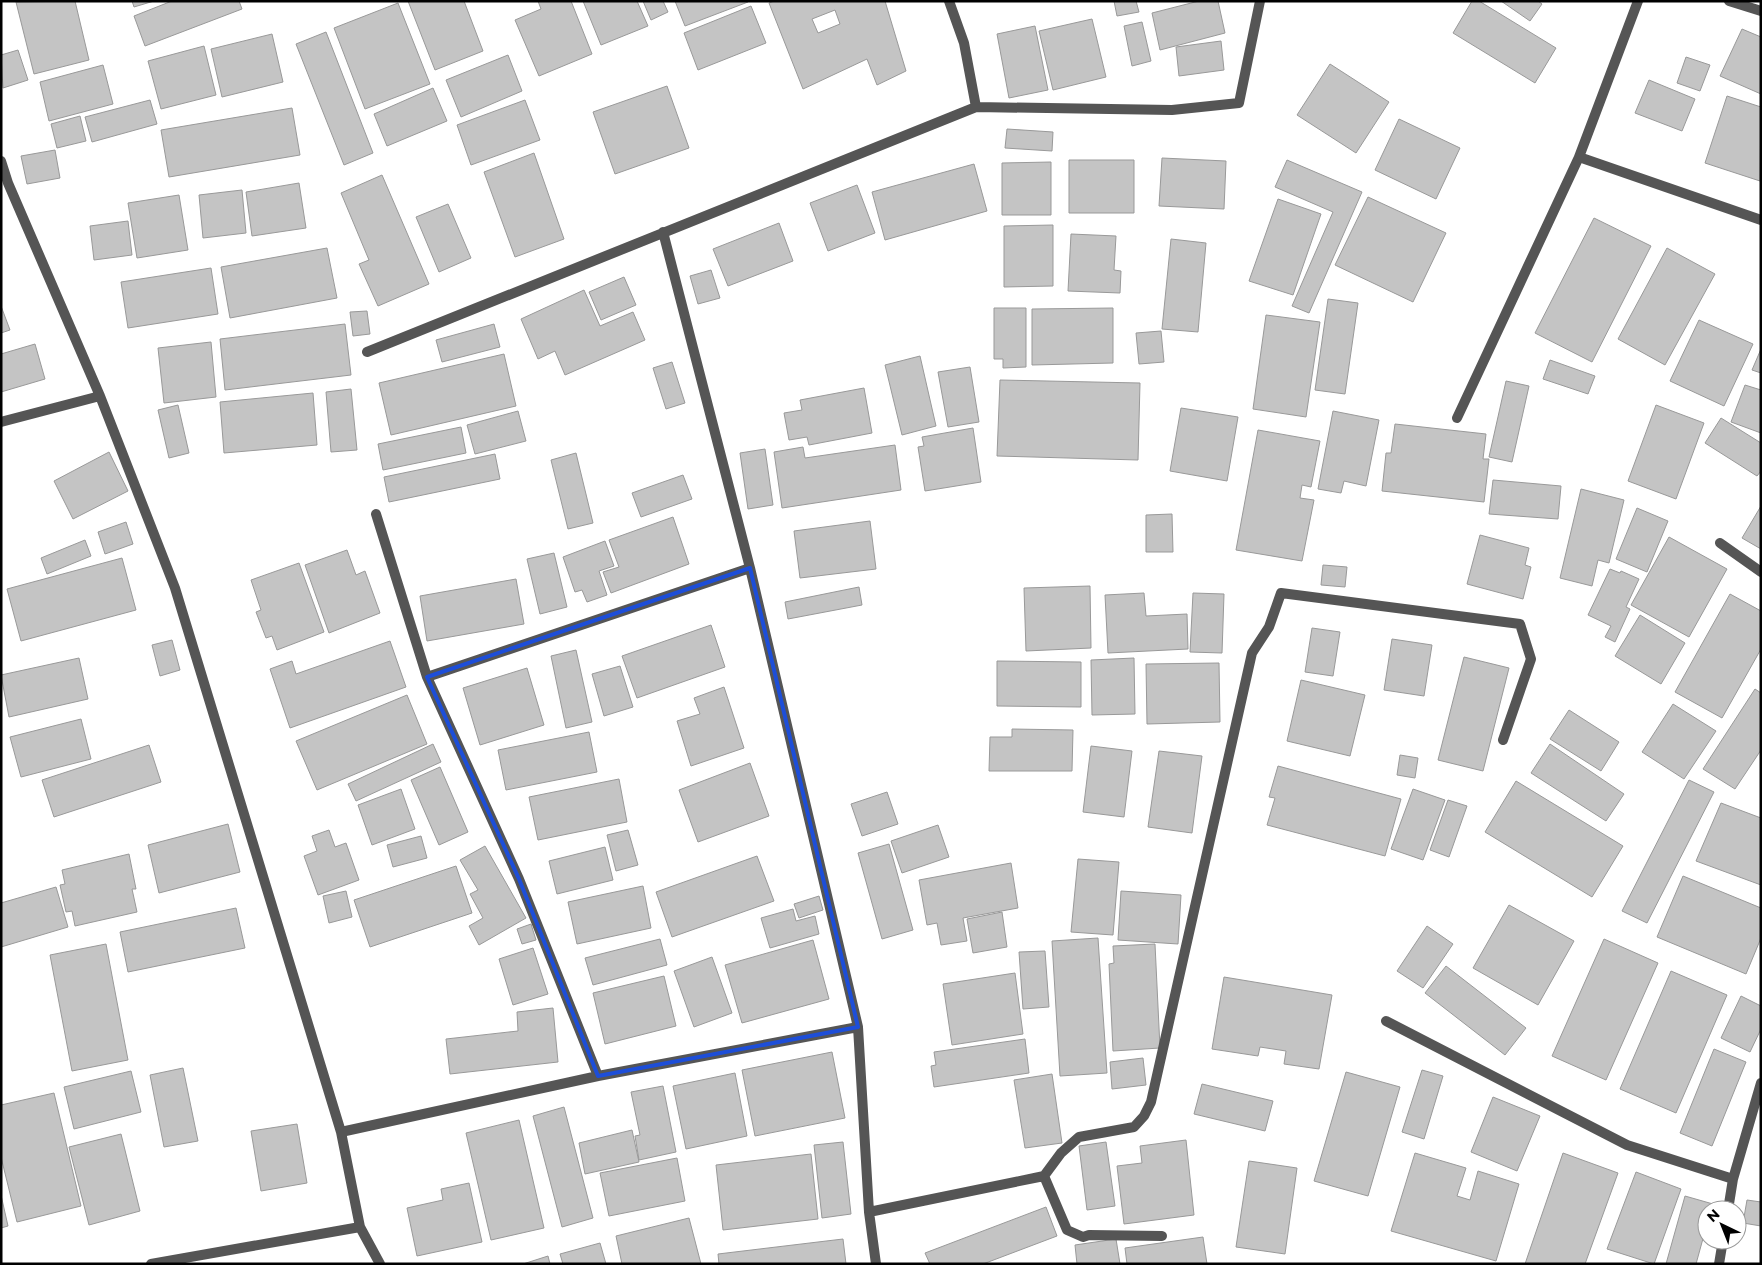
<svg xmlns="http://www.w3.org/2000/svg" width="1762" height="1265" viewBox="0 0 1762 1265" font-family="Montserrat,sans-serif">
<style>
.building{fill:#c4c4c4;stroke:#999;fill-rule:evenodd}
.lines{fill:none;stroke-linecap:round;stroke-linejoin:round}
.minor{stroke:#555;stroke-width:10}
.marked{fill:none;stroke:#1d4ed8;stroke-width:4;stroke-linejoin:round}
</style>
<rect width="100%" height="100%" fill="#fff"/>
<path class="building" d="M75 1 89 60 34 74 16 2Z
M132 1H154L134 7Z
M172 1H239L242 9 145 46 134 16Z
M408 1H464L483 51 435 70Z
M538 1H571L592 54 539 76 515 20 541 9Z
M583 1H637L648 26 601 45Z
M643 1H663L668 12 651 20Z
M675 1H747L748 2 685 26Z
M774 1H885L906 71 877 85 867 59 803 89 769 3ZM835 10 840 24 818 33 812 19Z
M1114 1H1136L1139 12 1117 16Z
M1199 1H1218L1225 33 1160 50 1152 13Z
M1472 1H1479L1556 48 1535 83 1453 33Z
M1501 1H1538L1542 4 1530 21Z
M398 3 430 84 365 109 334 28Z
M751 6 766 43 698 70 684 33Z
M1092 19 1106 77 1053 90 1039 31Z
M1142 22 1151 61 1132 66 1124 26Z
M1035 26 1048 90 1009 98 997 34Z
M1742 29 1761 37V94L1720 76Z
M326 32 373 153 344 165 296 44Z
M272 34 283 82 222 97 211 49Z
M1221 41 1224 70 1179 76 1176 47Z
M204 46 216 95 161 109 148 61Z
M18 50 28 80 3 88 1 55Z
M508 55 522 91 461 117 446 80Z
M1686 57 1710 65 1700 91 1677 83Z
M1330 64 1389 102 1356 153 1297 115Z
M103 65 113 104 49 121 40 82Z
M1649 80 1695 99 1682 131 1635 113Z
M667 86 689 148 615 174 593 112Z
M433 88 447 121 387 146 374 114Z
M1727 96 1761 107 1760 181 1705 163Z
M150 100 157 124 92 142 85 117Z
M525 100 540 140 471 165 457 125Z
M292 108 300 155 169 177 161 130Z
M80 116 86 141 57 148 51 124Z
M1399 119 1460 148 1436 199 1375 170Z
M1007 129 1053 132 1052 151 1005 148Z
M55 150 60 178 27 184 21 156Z
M534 153 564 239 515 257 484 172Z
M1162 158 1226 161 1224 209 1159 206Z
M1069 160H1134V213H1069Z
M1287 160 1362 192 1309 313 1292 306 1333 212 1275 187Z
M1051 162V215H1002V163Z
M974 164 987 211 885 240 872 192Z
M382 175 429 284 378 306 359 264 369 260 341 193Z
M299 183 306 228 252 236 246 192Z
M857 185 875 233 828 251 810 203Z
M242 190 246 233 203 238 199 195Z
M179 195 188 250 137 258 128 203Z
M1368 197 1446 233 1413 302 1335 265Z
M1278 199 1321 214 1293 295 1249 281Z
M448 204 471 258 439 272 416 217Z
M1594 218 1651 246 1592 362 1535 333Z
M128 221 132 255 94 260 90 226Z
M779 223 793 261 728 286 713 249Z
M1053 225V286L1004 287V226Z
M1071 234 1116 236 1114 270 1121 271 1120 293 1068 291Z
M1171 239 1206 243 1198 332 1162 329Z
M327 248 337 298 230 318 221 267Z
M1667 248 1715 274 1665 365 1618 339Z
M211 268 218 314 128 328 121 282Z
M711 270 720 298 698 304 690 276Z
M624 277 636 305 601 320 589 292Z
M584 290 600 326 633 312 645 340 565 375 555 351 538 359 521 319Z
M1328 299 1358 303 1345 394 1315 390Z
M1 306 10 330 1 333Z
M994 308H1026V367L1003 368V359H994Z
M1113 308V363L1032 365V309Z
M367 311 370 334 353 336 350 312Z
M1266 315 1320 322 1306 417 1253 409Z
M1699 320 1753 344 1724 406 1670 381Z
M345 324 351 375 225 390 220 339Z
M494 324 500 347 442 362 436 340Z
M1161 331 1164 362 1139 364 1136 333Z
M211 342 216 397 164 403 158 348Z
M35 344 45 379 1 392V354Z
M1761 349V373L1752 370Z
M504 354 516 406 391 435 379 383Z
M920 356 936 426 902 435 885 365Z
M1550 360 1595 376 1588 394 1543 379Z
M672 362 685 403 666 409 653 368Z
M970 367 979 422 948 427 938 372Z
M1000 380 1140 383 1138 460 997 456Z
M1506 381 1529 386 1512 462 1489 457Z
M1745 385 1761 390V433L1731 422Z
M864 388 872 433 809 445 807 437 789 440 784 413 802 410 800 400Z
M351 389 357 450 331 452 326 392Z
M313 393 317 445 224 453 220 402Z
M178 405 189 453 169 458 158 410Z
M1656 405 1704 423 1676 499 1628 481Z
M1181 408 1238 417 1227 481 1170 471Z
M518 411 526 441 475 454 467 425Z
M1333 411 1379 420 1366 486 1344 481 1341 493 1318 489Z
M1721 418 1761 443V471L1757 476 1705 443Z
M1395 424 1486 434 1483 459H1489L1484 502 1382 491 1386 453H1391Z
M461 427 466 453 383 470 378 444Z
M973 428 981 482 925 491 918 447 924 446 922 437Z
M1258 430 1320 441 1311 487 1302 485 1300 498 1314 500 1302 561 1236 550Z
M895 445 901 490 782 508 774 452 803 447 805 458Z
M765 449 773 505 748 509 740 453Z
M109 452 128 491 73 519 54 481Z
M576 453 593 523 568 529 551 460Z
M495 454 500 479 389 502 384 477Z
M683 475 692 499 641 517 632 493Z
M1493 480 1561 486 1558 519 1489 514Z
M1581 489 1624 500 1609 563 1598 560 1592 586 1560 578Z
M1761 506V549L1742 538Z
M1637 508 1668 521 1647 572 1616 559Z
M1172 514 1173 552H1146V515Z
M673 517 689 564 611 593 603 572 619 567 609 540Z
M870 521 876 569 800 578 794 531Z
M126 522 133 544 105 554 98 532Z
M1480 535 1529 548 1525 565 1531 567 1523 599 1467 584Z
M1669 537 1727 569 1689 637 1631 605Z
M85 540 91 556 47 574 41 558Z
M605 541 614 566 599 571 607 595 587 602 582 590 575 592 563 557Z
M347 550 356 575 365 571 380 613 329 633 305 565Z
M554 553 567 607 540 614 527 559Z
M122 558 136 610 21 641 7 589Z
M299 563 324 632 277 650 272 636 266 638 256 612 261 610 251 580Z
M1323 565 1347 567 1345 587 1321 585Z
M1610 569 1620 573 1621 571 1639 579 1626 607 1630 609 1615 642 1605 637 1611 626 1588 615Z
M516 579 524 624 427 641 420 596Z
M1090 586 1091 648 1026 651 1024 588Z
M859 587 862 605 788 619 785 602Z
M1144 593 1146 616 1187 614 1188 649 1108 653 1105 595Z
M1193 593 1224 594 1222 653 1190 652Z
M1730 594 1761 611V649L1722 718 1675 692Z
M1640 615 1685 643 1661 684 1615 656Z
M711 625 725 667 637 698 622 656Z
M1312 628 1340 632 1333 676 1305 672Z
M1392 639 1432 645 1424 696 1384 690Z
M172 640 180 670 160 676 152 645Z
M390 641 406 687 290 728 270 669 292 661 296 674Z
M576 650 592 722 566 728 551 656Z
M1464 657 1509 668 1483 771 1438 760Z
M79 658 88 699 9 717 1 675Z
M1134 658 1135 714 1092 715 1091 660Z
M997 661 1081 662V707L997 706Z
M1219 663 1220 722 1147 724 1146 664Z
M620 666 633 707 604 716 592 674Z
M527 668 544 725 480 745 463 688Z
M1301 680 1365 695 1350 756 1287 741Z
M724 687 744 748 691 766 677 721 700 714 694 698Z
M1755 689 1761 693V750L1735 789 1703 769Z
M407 695 427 744 317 790 296 741Z
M1673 704 1716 731 1684 779 1642 752Z
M1569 710 1619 742 1601 771 1550 739Z
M81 719 91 759 21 777 10 737Z
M1012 729 1073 730 1072 771H989L990 737H1012Z
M589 732 597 772 506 790 498 750Z
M433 744 441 762 356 801 348 784Z
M1550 744 1624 794 1606 821 1531 773Z
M149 745 161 782 54 817 42 780Z
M1091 746 1132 751 1124 817 1083 812Z
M1159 751 1202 756 1192 833 1148 827Z
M1400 755 1418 758 1415 778 1397 775Z
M750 763 769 816 698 842 679 790Z
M1278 766 1401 799 1385 856 1267 825 1275 798 1269 797Z
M440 767 468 832 439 845 411 780Z
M619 779 627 822 538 840 529 797Z
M1689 780 1714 792 1647 923 1622 911Z
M1516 781 1623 846 1592 897 1485 832Z
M401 789 415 829 372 845 358 805Z
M1413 789 1445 800 1423 860 1391 849Z
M887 792 898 824 862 836 851 804Z
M1448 800 1467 806 1449 857 1430 850Z
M1721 803 1761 818V885L1696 861Z
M228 824 240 872 159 893 148 845Z
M938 825 949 857 902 873 891 841Z
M329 830 335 847 346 843 359 880 318 895 304 856 317 851 312 836Z
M628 830 638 865 616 871 607 835Z
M421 836 427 858 393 867 387 845Z
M889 844 913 930 882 939 858 853Z
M485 846 526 918 479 945 469 926 483 918 470 894 478 890 460 860Z
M605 847 613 880 557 894 549 861Z
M129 854 136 889H132L137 912 75 926 72 911 66 912 60 885 65 884 62 870Z
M757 856 774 901 672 937 656 892Z
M1078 859 1119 862 1113 935 1071 932Z
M1011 863 1018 908 963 918 967 941 941 945 937 923 927 925 919 880Z
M456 866 472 913 370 947 354 900Z
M1683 876 1761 908V938L1746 974 1657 937Z
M643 886 651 928 577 944 568 902Z
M56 887 68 927 1 947V903Z
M346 891 352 917 329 923 323 896Z
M1121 891 1181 895 1178 944 1118 940Z
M819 896 823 910 799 918 794 904Z
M1509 905 1574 941 1538 1005 1473 968Z
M236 908 245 948 128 972 120 932Z
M793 909 796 921 815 916 819 934 770 948 761 918Z
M1002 912 1007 947 973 953 967 919Z
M531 924 536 940 522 944 517 929Z
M1427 926 1453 944 1423 988 1397 971Z
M1098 938 1107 1073 1060 1076 1052 941Z
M660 939 667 965 593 985 585 958Z
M1604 939 1658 963 1606 1080 1552 1056Z
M813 940 829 999 742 1023 725 965Z
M106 944 128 1060 72 1071 50 955Z
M1155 944 1160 1048 1113 1051 1109 964 1114 963 1113 946Z
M533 948 548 994 513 1005 499 959Z
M1045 951 1049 1007 1023 1009 1019 952Z
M712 957 732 1013 694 1027 674 971Z
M1446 966 1526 1028 1505 1055 1425 993Z
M1671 971 1727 995 1676 1113 1620 1089Z
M1015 973 1023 1034 952 1045 943 984Z
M664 976 676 1026 605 1044 593 993Z
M1224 977 1332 995 1319 1069 1284 1064 1286 1051 1260 1047 1258 1056 1212 1049Z
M1741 996 1761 1006V1029L1750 1052 1721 1038Z
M553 1008 558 1062 450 1074 446 1039 518 1031 517 1012Z
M1025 1039 1029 1073 934 1087 931 1066 936 1065 934 1052Z
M1714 1049 1746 1062 1712 1146 1680 1133Z
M832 1052 845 1118 755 1136 742 1070Z
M1143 1058 1146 1085 1112 1089 1110 1062Z
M183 1068 198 1141 164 1147 150 1075Z
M1422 1070 1443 1076 1424 1139 1402 1132Z
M131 1071 141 1112 74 1129 64 1087Z
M1346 1072 1400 1087 1368 1196 1314 1181Z
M735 1073 747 1136 686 1149 673 1086Z
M1052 1074 1062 1143 1025 1148 1014 1080Z
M1202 1084 1273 1101 1265 1131 1194 1114Z
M663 1086 676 1152 639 1160 635 1136 640 1135 631 1092Z
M54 1093 81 1206 17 1222 1 1157V1105Z
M1493 1097 1540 1116 1517 1171 1471 1152Z
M564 1107 593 1218 562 1227 533 1116Z
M519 1120 544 1228 491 1240 466 1133Z
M297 1124 307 1183 261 1191 251 1131Z
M632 1130 639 1162 585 1174 579 1143Z
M121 1134 140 1211 89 1225 69 1147Z
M1186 1140 1194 1215 1124 1224 1117 1166 1142 1163 1140 1146Z
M843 1142 851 1214 822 1218 814 1145Z
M1106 1142 1115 1206 1087 1210 1079 1146Z
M1415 1153 1466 1168 1457 1196 1470 1200 1478 1171 1519 1184 1496 1261 1391 1231Z
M1563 1153 1618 1173 1585 1264H1525Z
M811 1154 818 1219 723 1230 716 1165Z
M677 1158 685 1201 609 1216 600 1173Z
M1249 1161 1297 1168 1285 1254 1236 1247Z
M1636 1172 1681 1189 1654 1264 1607 1249Z
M469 1183 482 1242 417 1256 407 1208 443 1200 441 1189Z
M1 1195 8 1226 1 1228Z
M1685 1196 1713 1204 1711 1210H1707V1224L1696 1264H1666Z
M1747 1200 1761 1202V1226L1743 1223Z
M1046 1207 1057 1236 983 1264H930L925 1253Z
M689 1218 701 1264H622L616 1236Z
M1203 1237 1207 1264H1127L1125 1248Z
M843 1239 846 1264H719L718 1254Z
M1116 1239 1120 1264H1077L1075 1245Z
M600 1243 606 1264H563L560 1254Z
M548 1256 550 1264H523Z"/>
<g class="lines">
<path class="minor" d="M949 1 964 43 976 107
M1729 1 1761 11
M1579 157 1761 220
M1 161 8 183 100 396 175 588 341 1132 360 1227 380 1264
M663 232 750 568 858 1027 869 1212 876 1264
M367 352 976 107 1172 110 1239 103 1260 1
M1457 418 1579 157 1638 1
M1 422 100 396
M376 514 427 677 519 879 598 1076
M1720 543 1761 572
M427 677 750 568
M1386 1021 1627 1145 1733 1179
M341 1132 598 1076 858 1027
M1044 1176 1067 1230 1083 1237 1089 1235 1162 1236
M1728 1210 1733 1179 1761 1083
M869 1212 1044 1176 1061 1153 1079 1137 1134 1127 1144 1116 1151 1102 1252 653 1269 627 1281 593 1520 624 1531 659 1503 740
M151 1264 360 1227
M1719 1264 1723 1240"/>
</g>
<path class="marked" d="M750 568 858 1027 598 1076 519 879 427 677Z"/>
<rect width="1762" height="1265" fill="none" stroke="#000000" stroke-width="5"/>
<g transform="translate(1722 1225) rotate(317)"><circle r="24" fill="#ffffff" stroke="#999999"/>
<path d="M0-4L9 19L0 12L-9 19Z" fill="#000000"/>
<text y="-8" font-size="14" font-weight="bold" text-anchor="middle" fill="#000000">N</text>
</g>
</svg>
